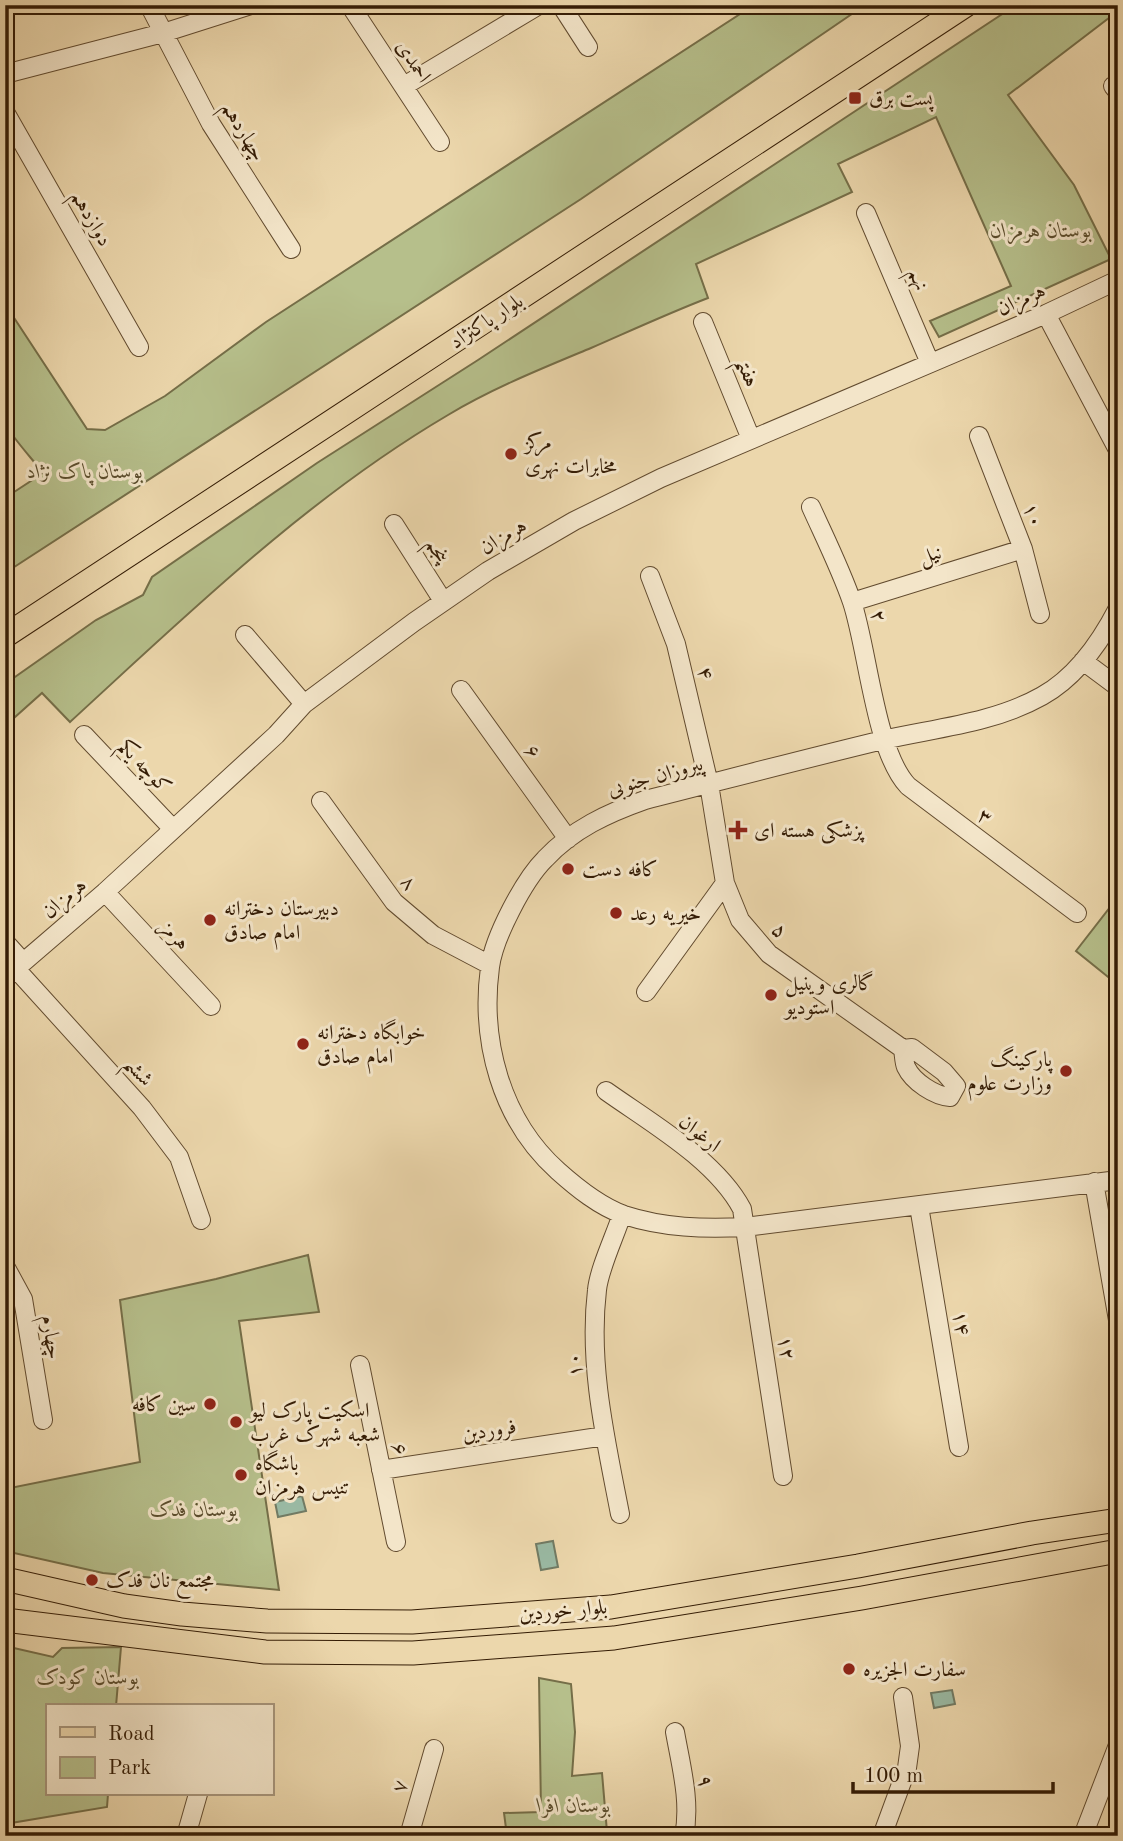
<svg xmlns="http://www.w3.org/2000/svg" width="1123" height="1841" viewBox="0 0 1123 1841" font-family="'Old Standard TT',Amiri,serif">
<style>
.green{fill:#b6bf8b;stroke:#756e48;stroke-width:2}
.water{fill:#9abaa4;stroke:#717b64;stroke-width:2}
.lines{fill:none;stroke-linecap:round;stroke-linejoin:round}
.minor-casing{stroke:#624b2f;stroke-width:20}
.major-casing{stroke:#341c05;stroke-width:25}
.minor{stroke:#f3e5c9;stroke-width:18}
.major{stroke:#ecd7ac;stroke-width:23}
.poi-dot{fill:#8f2418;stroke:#f3e5c9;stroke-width:2.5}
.labels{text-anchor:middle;stroke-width:6;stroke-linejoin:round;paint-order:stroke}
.street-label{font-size:21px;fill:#341c05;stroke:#f3e5c9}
.poi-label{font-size:21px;fill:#341c05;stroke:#f3e5c9;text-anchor:start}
.park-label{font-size:21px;font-style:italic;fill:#5b4d2d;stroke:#f3e5c9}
</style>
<rect width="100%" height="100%" fill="#ecd7ac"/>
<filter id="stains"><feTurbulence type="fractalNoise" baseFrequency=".00286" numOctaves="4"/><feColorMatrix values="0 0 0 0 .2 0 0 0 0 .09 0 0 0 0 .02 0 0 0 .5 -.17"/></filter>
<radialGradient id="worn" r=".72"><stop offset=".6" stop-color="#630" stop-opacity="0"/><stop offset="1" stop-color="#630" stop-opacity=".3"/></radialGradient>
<path class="green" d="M754 5H865L581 199 5 573V498L43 473C35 462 9 434 5 423 0 406 14 377 5 362V304L87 429 105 430 165 396 266 322Z
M1016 5H1118V11L1008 95 1074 185 1111 259 939 337 930 321 1011 286 936 117 838 164 852 192 696 264 708 298C669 313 630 331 591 348 543 368 493 388 448 415 307 498 190 612 70 722L42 693 5 726V684L96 620 143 595 152 577 317 463 478 360Z
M1118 897V985L1076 951Z
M308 1255 319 1312 239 1321 279 1590 103 1573 5 1551V1489L140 1462 120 1300 216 1279Z
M5 1646 53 1657 62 1648 121 1647 116 1706H47V1794H108L107 1807 5 1824Z
M539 1678 571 1684 575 1732 572 1776 602 1773 607 1832 590 1836H507L504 1813 541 1812Z"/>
<path class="water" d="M302 1496 306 1511 278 1517 275 1502Z
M553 1541 558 1567 541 1570 536 1544Z
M952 1690 955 1704 934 1708 931 1693Z"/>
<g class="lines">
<g class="minor-casing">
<path id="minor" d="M149 5 211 124 291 249
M350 5 440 142
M561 5 588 47
M5 74 163 33 251 5
M404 86 539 5
M1113 86 1118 92
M5 112 139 347
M866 213 930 363
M1046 314 1118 450
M703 322 751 439
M979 436 1023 549 1040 614
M811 507C825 538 841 570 852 602 868 650 875 751 908 786L1077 913
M394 524 443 601
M650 576 676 644 709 784 725 883 740 920 769 954 903 1049 912 1048 944 1072 956 1086 950 1097C935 1096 913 1082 906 1067 904 1062 904 1055 903 1049
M852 602 1023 549
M1118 608C1101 641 1076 677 1042 696 994 723 936 728 883 740 804 759 724 780 645 800 608 813 573 829 545 859 524 880 494 937 490 967 480 1041 501 1120 558 1171 577 1188 599 1206 624 1215 664 1228 704 1229 745 1227L1118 1180
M245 635 304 704
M1083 661 1118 687
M461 690 568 839
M84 735 173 829
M321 801 394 902 433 935 490 965
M105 892 211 1006
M5 942 23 962
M16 969 142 1108 179 1157 201 1220
M5 978 105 892 276 735 304 704 414 622 488 571 574 521 661 478 1046 314 1118 280
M646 992 725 883
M606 1091C651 1123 716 1160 742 1209L783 1476
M1094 1182 1118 1320
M919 1206 959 1447
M5 1266 23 1299 43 1420
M360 1365 396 1542
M381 1470 605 1436
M620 1514C606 1441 588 1365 597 1290 599 1269 615 1236 622 1214
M675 1732C681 1766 691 1802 684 1836
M186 1836 198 1794
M409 1836 434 1749
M882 1836 907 1768 910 1746 903 1697
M1083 1836 1118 1745"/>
</g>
<g class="major-casing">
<path id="major" d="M5 636 966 5
M5 1579 124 1606 182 1614 267 1621 412 1622 611 1607 858 1566 1032 1533 1118 1520
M5 1620 265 1652 413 1653 614 1638 862 1598 1118 1551"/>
</g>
<use href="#minor" class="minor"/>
<use href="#major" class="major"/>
</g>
<g class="poi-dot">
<rect x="848" y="91" width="14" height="14" rx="3.5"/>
<circle cx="511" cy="454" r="7"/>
<path d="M734.5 819.5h7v7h7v7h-7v7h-7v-7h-7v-7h7z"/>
<circle cx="568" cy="869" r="7"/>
<circle cx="616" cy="913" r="7"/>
<circle cx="210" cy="920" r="7"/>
<circle cx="771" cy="995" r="7"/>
<circle cx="303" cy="1044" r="7"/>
<circle cx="1066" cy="1071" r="7"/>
<circle cx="210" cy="1404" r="7"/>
<circle cx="236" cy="1422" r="7"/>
<circle cx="241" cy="1475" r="7"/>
<circle cx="92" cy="1580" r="7"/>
<circle cx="849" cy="1669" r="7"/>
</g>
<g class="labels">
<g class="street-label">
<text transform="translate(414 61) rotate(57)" y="7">احمدی</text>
<text transform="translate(244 131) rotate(59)" y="7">چهاردهم</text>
<text transform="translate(92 218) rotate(60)" y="7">دوازدهم</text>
<text transform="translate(919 279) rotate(67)" y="7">نهم</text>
<text transform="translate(1021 299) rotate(-24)" y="7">هرمزان</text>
<text transform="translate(486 321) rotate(-33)" y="7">بلوار پاکنژاد</text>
<text transform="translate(748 372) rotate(67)" y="7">هفتم</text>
<text transform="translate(1034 515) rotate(69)" y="7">۱۰</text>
<text transform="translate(503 536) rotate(-31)" y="7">هرمزان</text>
<text transform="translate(438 550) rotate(57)" y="7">پنجم</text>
<text transform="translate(930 554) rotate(-17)" y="7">نیل</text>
<text transform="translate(879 616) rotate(77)" y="7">۲</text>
<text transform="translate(706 673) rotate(77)" y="7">۴</text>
<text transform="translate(533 751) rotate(54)" y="7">۶</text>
<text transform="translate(145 766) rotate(46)" y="7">کوچه یکم</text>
<text transform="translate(655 776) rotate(-16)" y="7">پیروزان جنوبی</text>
<text transform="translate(985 816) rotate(37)" y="7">۳</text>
<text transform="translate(409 882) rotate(49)" y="7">۸</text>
<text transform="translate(64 898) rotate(-40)" y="7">هرمزان</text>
<text transform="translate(780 930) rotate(47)" y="7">۵</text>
<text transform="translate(175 934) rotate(47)" y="7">هرمز</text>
<text transform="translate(139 1071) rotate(48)" y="7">ششم</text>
<text transform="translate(700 1133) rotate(39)" y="7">ارغوان</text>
<text transform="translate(962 1323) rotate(81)" y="7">۱۴</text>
<text transform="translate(52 1337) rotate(81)" y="7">چهارم</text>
<text transform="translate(787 1348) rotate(81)" y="7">۱۲</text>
<text transform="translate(574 1365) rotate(-96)" y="7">۱۰</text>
<text transform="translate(489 1430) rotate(-9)" y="7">فروردین</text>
<text transform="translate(400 1449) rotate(79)" y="7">۶</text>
<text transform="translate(563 1610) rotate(-5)" y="7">بلوار خوردین</text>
<text transform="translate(706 1781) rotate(82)" y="7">۹</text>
<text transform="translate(399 1786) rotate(-73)" y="7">۷</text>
</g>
<g class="poi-label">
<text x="869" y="105">پست برق</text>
<text x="525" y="449">مرکز<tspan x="525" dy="24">مخابرات نهری</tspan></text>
<text x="754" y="837">پزشکی هسته ای</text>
<text x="582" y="876">کافه دست</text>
<text x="224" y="915">دبیرستان دخترانه<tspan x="224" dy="24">امام صادق</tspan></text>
<text x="630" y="920">خیریه رعد</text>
<text x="785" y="990">گالری وینیل<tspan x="785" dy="24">استودیو</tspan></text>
<text x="317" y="1039">خوابگاه دخترانه<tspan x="317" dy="24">امام صادق</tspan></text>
<text x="1052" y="1066" text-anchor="end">پارکینگ<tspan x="1052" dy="24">وزارت علوم</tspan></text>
<text x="196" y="1411" text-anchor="end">سین کافه</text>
<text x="250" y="1417">اسکیت پارک لیو<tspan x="250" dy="24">شعبه شهرک غرب</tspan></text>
<text x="255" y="1470">باشگاه<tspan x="255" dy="24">تنیس هرمزان</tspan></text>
<text x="106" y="1587">مجتمع نان فدک</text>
<text x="863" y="1676">سفارت الجزیره</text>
</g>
<g class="park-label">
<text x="1041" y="237">بوستان هرمزان</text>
<text x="85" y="478">بوستان پاک نژاد</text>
<text x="194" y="1516">بوستان فدک</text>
<text x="88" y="1684">بوستان کودک</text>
<text x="574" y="1812">بوستان افرا</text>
</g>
</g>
<rect width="1123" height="1841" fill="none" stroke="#ecd7ac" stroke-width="28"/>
<rect x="7" y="7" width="1109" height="1827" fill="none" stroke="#341c05" stroke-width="3.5"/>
<rect x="14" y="14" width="1095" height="1813" fill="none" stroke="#341c05" stroke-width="2"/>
<rect x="46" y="1704" width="228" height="91" fill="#f3e5c9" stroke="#a7957b" stroke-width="2"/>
<rect x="60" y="1727" width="35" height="10" fill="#ecd7ac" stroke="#a7957b" stroke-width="2"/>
<text x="108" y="1740" font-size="21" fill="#341c05">Road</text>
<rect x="60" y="1757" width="35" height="21" fill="#b6bf8b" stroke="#a7957b" stroke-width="2"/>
<text x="108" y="1774" font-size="21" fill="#341c05">Park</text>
<path d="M853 1782v10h200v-10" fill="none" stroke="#341c05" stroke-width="3.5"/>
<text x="864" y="1782" font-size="21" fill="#341c05" stroke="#f3e5c9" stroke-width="5" paint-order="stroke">100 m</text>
<rect width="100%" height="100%" filter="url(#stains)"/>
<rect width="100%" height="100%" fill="url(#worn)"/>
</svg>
